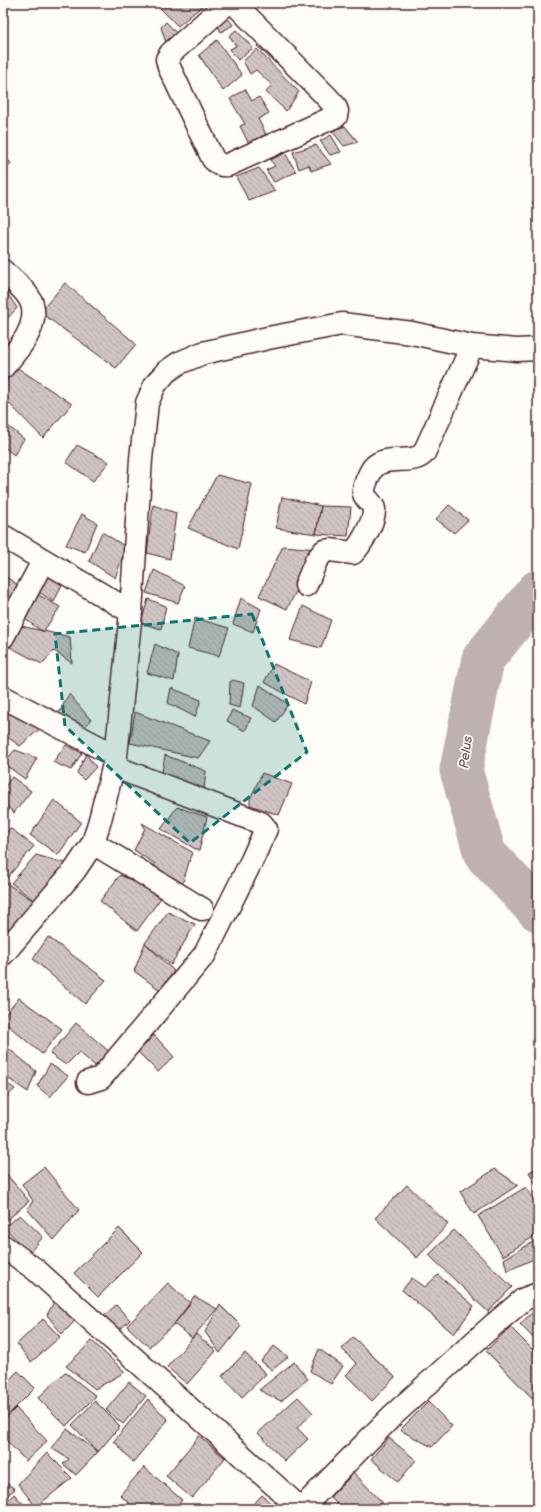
<svg xmlns="http://www.w3.org/2000/svg" width="541" height="1512" viewBox="0 0 541 1512" font-family="'Balsamiq Sans',sans-serif">
<style>
.lines{fill:none;stroke-linecap:round;stroke-linejoin:round}
.river{stroke:#c0b1b1;stroke-width:43}
.building{fill:url(#building-back-hatch);stroke:#4a1f2b}
.minor-casing{stroke:#4a1f2b;stroke-width:25}
.minor{stroke:#fdfcf7;stroke-width:22}
.marked{fill:#0f766e;fill-opacity:0.2;stroke:#0f766e;stroke-width:3;stroke-dasharray:8 5;stroke-linejoin:round}
.labels{text-anchor:middle;stroke-width:3.5;stroke-linejoin:round;paint-order:stroke}
.water-label{font-size:13px;font-style:italic;fill:#73525a;stroke:#fdfcf7}
</style>
<defs>
<pattern id="building-back-hatch" width="6" height="6" patternUnits="userSpaceOnUse"><rect width="6" height="6" fill="#d0c5c4"/><path d="M-1 5l2 2M0 0l6 6M5-1l2 2" fill="none" stroke="#b4a9a9"/></pattern>
</defs>
<rect width="100%" height="100%" fill="#fdfcf7"/>
<filter id="ink" filterUnits="userSpaceOnUse"><feTurbulence type="fractalNoise" baseFrequency=".025" numOctaves="2"/><feDisplacementMap in="SourceGraphic" scale="8" xChannelSelector="R" yChannelSelector="G"/><feConvolveMatrix kernelMatrix="1 2 1 2 8 2 1 2 1" color-interpolation-filters="sRGB"/></filter>
<g filter="url(#ink)">
<g class="lines">
<path class="river" d="M538 591 483 659 461 770 485 854 538 910"/>
</g>
<path class="building" d="M161 3H206L178 26 158 6Z
M223 12 233 25 221 32 215 21Z
M166 22 179 36 167 46 161 27Z
M236 30 253 48 238 60 230 49 236 46 229 36Z
M264 38 283 56 276 64 257 46Z
M217 40 242 75 223 91 199 55Z
M257 49 299 92 286 111 266 92 272 85 256 70 250 74 243 61Z
M245 89 252 101 259 97 269 113 258 119 266 134 249 144 240 126 245 124 230 99Z
M345 126 358 142 344 146 332 131Z
M331 135 341 152 330 155 320 141Z
M316 145 331 164 311 171 309 165 299 169 293 152Z
M285 153 296 172 274 182 266 170 275 166 270 160Z
M3 155 11 163 3 171Z
M259 168 275 191 249 201 236 177Z
M538 195V208L532 203Z
M65 283 136 344 116 368 40 312Z
M3 287 17 308 3 323Z
M13 365 72 404 43 438 3 397V391Z
M3 422 24 439 14 455 3 446Z
M77 445 109 462 93 481 66 462Z
M217 475 252 484 238 549 188 528Z
M282 497 321 506 316 534 276 528Z
M153 505 176 513 170 559 147 553Z
M449 505 468 520 454 533 436 519Z
M321 506 351 507 348 536 316 534Z
M82 514 97 523 85 552 66 545Z
M102 532 126 547 115 578 89 561Z
M283 546 318 549 287 609 259 596Z
M46 570 63 582 54 602 36 590Z
M154 570 185 586 178 603 146 593Z
M3 575 23 588 10 605 3 599Z
M35 593 60 607 43 632 22 617Z
M241 598 261 609 253 632 233 624Z
M148 599 166 606 161 629 141 623Z
M303 606 331 620 321 648 290 640Z
M195 618 229 628 219 656 188 648Z
M21 626 70 637 72 663 54 651 42 664 6 645Z
M155 644 178 655 174 681 147 673Z
M274 664 311 682 304 704 264 682Z
M233 680 244 683 240 708 229 705 230 682Z
M260 685 288 704 276 722 253 706Z
M171 688 201 700 195 717 168 703Z
M69 694 91 720 82 730 58 715Z
M3 704 42 727 20 746 3 734Z
M232 710 251 718 245 731 227 721Z
M135 712 210 741 198 758 130 743Z
M66 745 82 753 71 770 53 762Z
M15 750 37 758 25 779 3 763Z
M86 754 96 767 84 780 77 773Z
M165 755 206 771 203 798 161 778Z
M262 773 292 784 279 815 250 805V799Z
M12 777 31 791 14 813 3 802V789Z
M54 800 81 822 58 855 30 835Z
M177 807 207 817 199 851 161 829Z
M142 823 192 852 181 889 154 870 155 864 134 850 145 828Z
M10 828 34 846 6 879 3 877V837Z
M36 855 68 864 39 904 11 883Z
M120 875 163 895 137 931 100 901Z
M3 881 34 901 3 945Z
M168 912 195 924 171 965 145 943Z
M48 937 106 980 85 1004 33 959Z
M145 943 174 971 160 990 134 971Z
M19 998 62 1029 42 1054 3 1021V1017Z
M76 1023 113 1055 100 1070 79 1052 66 1065 50 1054Z
M154 1035 174 1057 158 1072 138 1052Z
M3 1044 36 1071 28 1092 3 1075Z
M50 1064 68 1076 50 1097 37 1086Z
M3 1081 15 1089 3 1100Z
M44 1167 79 1210 54 1240 27 1209 33 1201 22 1184Z
M538 1168V1189L529 1172Z
M495 1169 518 1185 474 1214 460 1192Z
M3 1170 29 1201 6 1221 3 1218Z
M407 1185 448 1224 417 1258 375 1218Z
M526 1187 538 1206V1234L503 1256 478 1216Z
M20 1215 43 1237 29 1253 4 1227Z
M119 1228 143 1252 98 1297 74 1273Z
M454 1230 512 1287 488 1312 429 1255Z
M538 1239V1257L507 1271 504 1259Z
M438 1275 474 1306 454 1334 402 1290 412 1278 425 1287Z
M168 1283 190 1303 174 1324 149 1347 127 1326Z
M194 1296 217 1309 192 1338 174 1324 185 1311Z
M54 1302 77 1319 62 1334 47 1315Z
M116 1305 130 1320 113 1336 98 1321Z
M220 1305 241 1326 220 1353 205 1332Z
M535 1310 538 1312V1343L520 1324Z
M43 1319 60 1337 31 1362 17 1344Z
M510 1327 538 1355V1404L486 1351Z
M196 1334 216 1351 187 1384 167 1367Z
M353 1337 395 1377 372 1401 346 1375 357 1364 342 1349Z
M92 1341 125 1372 95 1389 66 1366Z
M274 1346 288 1357 272 1370 261 1361Z
M319 1349 343 1366 331 1384 310 1371Z
M245 1353 266 1374 242 1397 222 1376Z
M294 1362 308 1379 281 1401 259 1390Z
M18 1371 35 1388 4 1419 3 1386Z
M65 1372 96 1396 66 1426 38 1398Z
M129 1382 146 1396 123 1424 106 1410Z
M298 1397 313 1413 297 1428 308 1439 285 1461 258 1433Z
M148 1399 168 1420 133 1462 114 1441Z
M95 1401 120 1426 98 1452 72 1425Z
M428 1402 452 1426 432 1447 400 1430Z
M16 1408 47 1441 26 1461 3 1437V1420Z
M67 1429 98 1452 76 1475 63 1464 69 1459 51 1448Z
M199 1436 225 1458 192 1498 166 1476Z
M389 1438 416 1460 398 1482 371 1459Z
M47 1453 72 1478 36 1507 18 1484Z
M144 1467 182 1500 174 1509H136L120 1495Z
M354 1473 382 1502 375 1509H342L330 1497Z
M3 1481 15 1489 3 1499Z
M14 1494 28 1509H3V1505Z
M262 1495 277 1509H249Z"/>
<g class="lines">
<g class="minor-casing">
<path id="minor" d="M227 3 171 53 167 59 169 67 213 159C218 164 221 166 228 165L336 116 337 111 335 106 325 95 234 3
M3 271C12 280 28 291 32 304 39 328 17 351 3 367
M3 536 131 612
M306 585 316 561 324 551 330 550 353 553C361 545 375 521 374 509 373 503 366 500 364 494 362 489 370 472 373 468 386 453 413 466 424 453L472 346
M3 637 43 561
M3 697 116 756
M93 843 202 909
M3 954 75 870 93 843 100 820 116 756 131 612 141 459 147 403 155 385 166 372 179 363 203 353 268 338 342 324 412 333 472 346 517 350 538 349
M88 1082 101 1078 205 954 252 860 266 829 261 823 115 767
M3 1246 36 1270 301 1509
M301 1509 392 1416 491 1327 524 1299 538 1294"/>
</g>
<use href="#minor" class="minor"/>
</g>
</g>
<path class="marked" d="M252 614 307 752 190 843 65 726 55 634Z"/>
<g class="labels">
<g class="water-label">
<text transform="translate(465 752) rotate(-82)" y="5">Pelus</text>
</g>
</g>
<rect width="541" height="1512" fill="none" stroke="#fdfcf7" stroke-width="16"/>
<rect x="8" y="8" width="525" height="1496" fill="none" stroke="#4a1f2b" stroke-width="1.5" filter="url(#ink)"/>
</svg>
